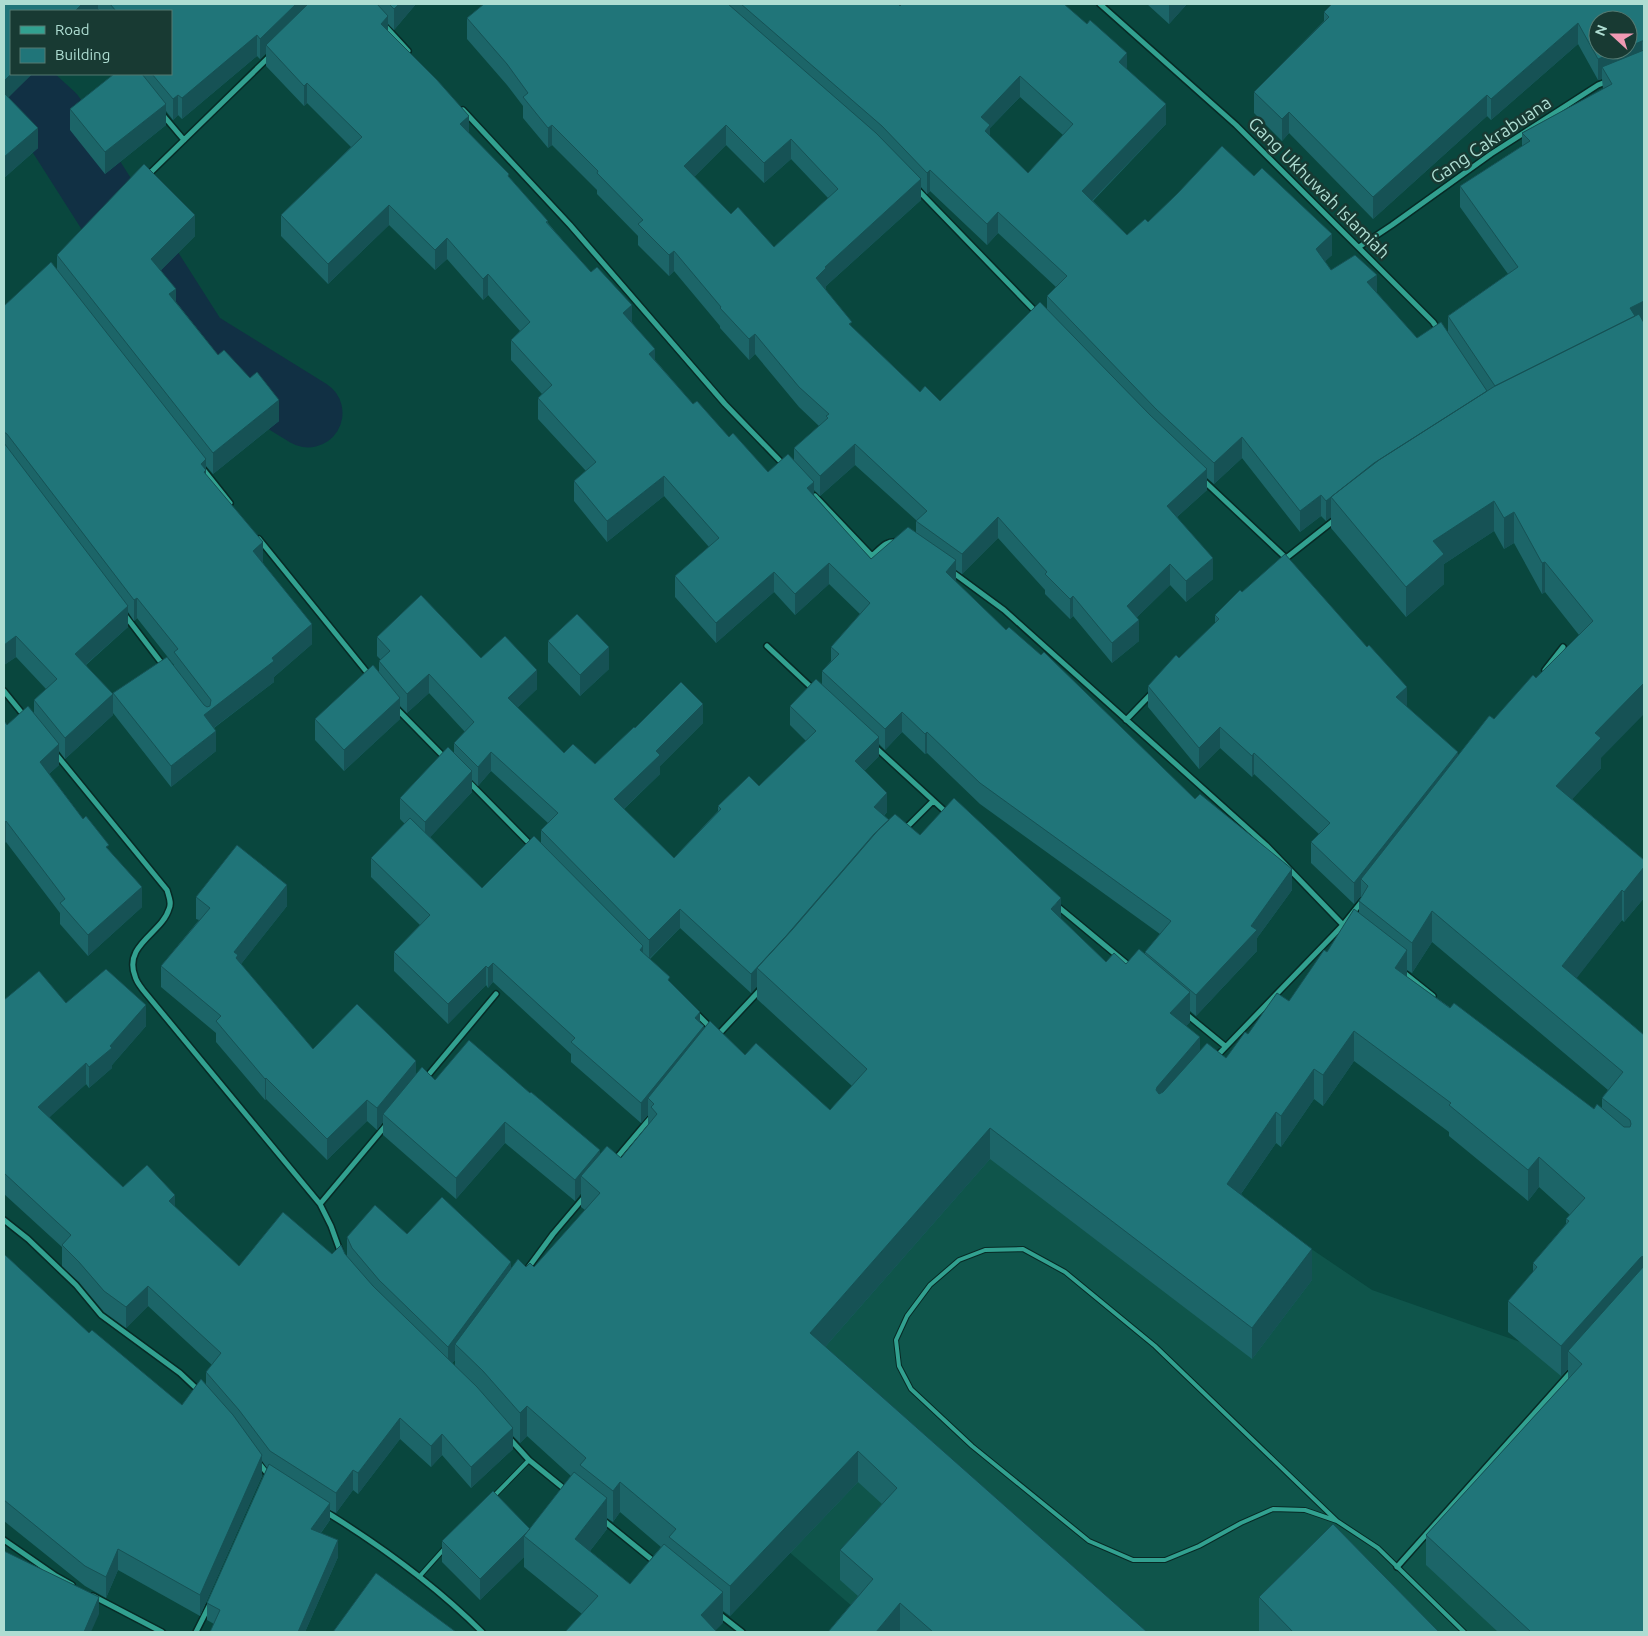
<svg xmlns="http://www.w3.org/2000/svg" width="1648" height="1636" viewBox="0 0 1648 1636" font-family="Ubuntu,sans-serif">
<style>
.built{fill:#0f554b}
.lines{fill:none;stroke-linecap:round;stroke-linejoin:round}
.river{stroke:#113044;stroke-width:69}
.service-casing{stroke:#072a25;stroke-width:6}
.minor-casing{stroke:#072a25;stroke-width:8}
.service{stroke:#32a190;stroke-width:4}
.minor{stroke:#32a190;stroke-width:5}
.wall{fill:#1c6568;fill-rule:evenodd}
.shaded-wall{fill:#165255}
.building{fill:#207579;stroke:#165255;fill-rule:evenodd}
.labels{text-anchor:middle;stroke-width:5;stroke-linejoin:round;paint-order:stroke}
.street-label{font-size:18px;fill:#aeddd2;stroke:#183a33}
</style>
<rect width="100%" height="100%" fill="#09473e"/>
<path class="built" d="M1036 1063 1372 1290 1603 1371 1644 1632H882L599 1388Z"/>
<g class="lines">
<path class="river" d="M4 74 51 117 195 343 308 413"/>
<g class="service-casing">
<path id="service" d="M494 1496 529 1460
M1337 1521 1155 1346 1065 1272 1023 1249 985 1250 959 1260 930 1285 907 1316 896 1340 899 1366 911 1389 972 1446 1089 1541 1133 1560H1165L1199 1546 1241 1523 1273 1509 1305 1510 1337 1521 1378 1548 1464 1632
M419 1577 444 1549"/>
</g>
<g class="minor-casing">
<path id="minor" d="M1100 4 1236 125 1433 322 1439 331
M385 26 408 51
M463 110 570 225 725 404 784 465
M162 114 184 140
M148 175 271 55
M917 189 1037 313
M1359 247 1392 225 1491 154 1598 85 1608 81
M203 469 230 503
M1203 480 1286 558
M815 496 872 556C881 548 886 540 898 542
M259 539 370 676
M1285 559 1337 518
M951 571 1004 610 1266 845 1348 930
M124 614 163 665
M767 646 814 690
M1545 670 1563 647
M4 691 26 718
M396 708 446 759
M1126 720 1152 693
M875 747 948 814
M55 753 167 890C169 897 172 903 169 909 162 933 123 945 135 976 136 981 140 986 143 990L320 1204 331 1226 340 1251
M468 781 532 846
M905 829 933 801
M1056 905 1132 968
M1403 972 1433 996
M696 1013 711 1028
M1186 1014 1225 1046
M717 1036 761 989
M1215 1058 1343 925 1363 900
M425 1079 496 994
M614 1161 652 1116
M320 1204 387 1124
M4 1220 28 1239 76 1285 101 1315 180 1373 198 1390
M528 1268 553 1234 586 1195
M509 1438 529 1460 567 1491
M258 1462 270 1477
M326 1512C381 1546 436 1586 482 1632
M603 1520 656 1563
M4 1540 56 1576 72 1585
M1397 1567 1572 1371
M93 1596 162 1632
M719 1614 742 1632
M196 1632 209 1606"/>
</g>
<use href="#service" class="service"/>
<use href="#minor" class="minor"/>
</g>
<path class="wall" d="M4 4H416L394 30 388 24V31L469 133 509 177 632 322 655 360 693 404 768 472 794 461V448L819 426 799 407 755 354 749 360 720 328V326L674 271 669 276 638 245V236L597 194V190L552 145 548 148 523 118V106L507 85 467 39V18L484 4H898L900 6 1127 70 1166 124 1093 201 1127 235 1148 222 1332 255 1325 261 1331 270 1377 293 1417 338 1448 332V316L1508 274 1460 207V186L1522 146V133L1603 89 1602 79 1598 80 1578 44 1491 120 1487 116 1373 219 1289 133 1282 141 1254 113V92L1324 21V12L1331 5 1330 4H1644V322L1601 758V768L1572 799 1644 860V898L1624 922 1622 920 1576 978 1636 1028 1644 1632H1498L1426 1565V1535L1568 1379V1369L1561 1376 1508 1332V1301L1533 1272V1263L1566 1224V1219L1570 1215 1539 1187 1528 1201 1449 1136V1132L1354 1061 1323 1106 1314 1099 1281 1147 1276 1143 1241 1194 1312 1280 1252 1359 990 1159 825 1347 1147 1632H828L858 1596 840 1580V1550L882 1504 858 1482 730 1616 723 1611V1623L582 1614 524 1567V1557L480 1600 442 1562V1541L530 1529 571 1476 527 1436 520 1443 513 1436V1449L471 1488 442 1455 431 1467 400 1439 358 1494 353 1490 336 1513 330 1510V1520L321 1533 338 1557 305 1632H210L214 1624 207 1620V1603L267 1468 262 1461V1476L200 1616 118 1570 106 1598 85 1586 4 1521V1254L89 1333 182 1405 206 1385V1372L212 1365 148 1306 126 1328 104 1312 79 1282 62 1266V1247L4 1194V1000L66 1003 146 1026 112 1065V1068L89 1088 86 1084 49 1117 123 1187 175 1207 239 1266 332 1254H345L347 1257V1237L407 1234 511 1268 534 1267 585 1210 581 1207V1193L575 1201 505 1143 456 1199 383 1135V1122L377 1130 367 1121 327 1160 266 1099 265 1100 216 1042V1033L161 987V966L199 920 196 919V897L287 906 241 964 313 1049 435 1080 600 1154 621 1158 648 1125V1115L641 1123 571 1062V1054L493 982 488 988 486 985 448 1024 394 971V952L420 925 371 877V858L405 824 400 819V798L454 753V743L465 732 429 693 407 713 400 706V719L344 771 315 740V719L379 673V661L381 660 377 656V637L481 658 537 689 517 708 564 753 595 764 635 728 703 723 660 766V774L624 809 674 858 718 811V806L759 786 806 741 790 725V706L822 684V671L831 661V647L860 614 829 584 795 615 774 592 716 643 675 597V576L709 547 664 496 607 542 574 501V481L586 471 538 419V398L542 394 511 360V340L520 331 488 295 483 300 447 259 435 270 389 225 328 284 281 236V215L351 147 307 103 304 106 266 66V53L260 59 257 56 182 119 178 115 173 120 166 111V125L105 174 70 130V109L114 74H171V11H100L98 9 11 74H32L8 97 38 148 4 178ZM1020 97 1063 135 1028 173 990 136V128ZM726 145 764 183 791 159 828 198 774 247 731 214 694 177ZM921 187 927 194 930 191 987 245 998 233 1056 287 1047 296V309L940 401 920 392 852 327 825 289 826 286 921 200ZM1242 458 1300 532 1321 516 1326 521 1331 517V528L1406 617 1444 584V564L1494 531 1504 549 1514 543 1542 594 1545 592 1579 635 1494 719 1458 756 1407 707 1242 592 1215 615V623L1179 658 1148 686V707L1199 769 1220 748 1252 777 1254 774 1319 834 1311 842V863L1354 904 1361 896V898L1359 901V912L1327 952 1289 1001 1248 1034 1226 1058 1200 1051 1186 1026 1190 1022V1011L1196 1016 1257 951V938L1292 890 1195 799 1006 630 955 581 956 570 962 574 998 538 1045 590V594L1070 619 1073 616 1112 663 1139 641 1136 618 1170 585 1186 602 1213 579 1177 517 1207 490V478L1214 484ZM855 465 916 520V532L871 559 814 495V490L820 496ZM902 732 925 754 927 753 980 804 1160 934 1145 952V954L1126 964 1106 962 1061 919 920 835 889 820 884 816 887 812 864 771 879 756V744L885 750ZM491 771 548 823 541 830V842L482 888 430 837 472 792V780L478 786ZM680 928 751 993 757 986V999L852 1086 830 1110 704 1029 670 983 650 959ZM1432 942 1608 1090 1602 1098V1109H1594L1407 977V970L1412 973ZM455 1360V1366L452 1363ZM620 1512 661 1547 630 1584 590 1551 607 1529V1518L613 1522Z
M1147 4H1187L1169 24Z
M195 236 161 270 176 302 218 355 279 421 213 474 206 466V475L263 563 312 644 274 677V682L214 728 216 751 171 787 113 713V693L174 666V665L137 618 134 621 128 612V627L86 665 113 715 65 759 59 751V765L49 774 83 819 109 850 142 907 88 956 60 924V913L6 842 4 843V721L7 725 34 714V700L46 689 16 657 4 665V306L57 269V255Z
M548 641 609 669 580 696 548 662Z
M1259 1597 1439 1632H1259Z"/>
<path class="shaded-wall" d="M82 4H98V9L96 11H75Z
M296 4H317L266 45V53L260 59V39Z
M399 4H416L394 30V9Z
M1169 4H1187L1169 24Z
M388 16V36L381 24Z
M1578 23V44L1491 120V99Z
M257 35V56L182 119V98Z
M1642 41V62L1602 67V79L1598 80V59L1620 50H1628V47Z
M1127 53V74L1119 62Z
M11 74H32L4 102V81Z
M1020 76V97L990 128V146L985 151 981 117Z
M307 83V103L304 106V86Z
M178 95V115L173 120V99Z
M1487 95V116L1373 219V197Z
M166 104V125L105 174V152Z
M1166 104V124L1082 211V191Z
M1289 112V133L1282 141V119Z
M469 116V137L460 124Z
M552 125V145L548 148V128Z
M726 125V145L684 187V166Z
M38 128V148L4 178V157Z
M791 139V159L764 183V163Z
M930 170V191L927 194V173Z
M921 179V200L826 286V289L816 298V278L825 267Z
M389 205V225L328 284V264Z
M998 212V233L987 245V224Z
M195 215V236L151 280V259Z
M1332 234V255L1316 270V249Z
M447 238V259L435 270V250Z
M674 251V271L669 276V255Z
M488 274V295L483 300V279Z
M1377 275V296L1367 282Z
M176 289V310L169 294Z
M1644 301V322L1635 327 1630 308Z
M632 305V326L623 313Z
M755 334V354L749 360V339Z
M655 349V369L649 354Z
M1487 391 1331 497V517L1326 521V501L1374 463Z
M279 400V421L213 474V453Z
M1242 437V458L1214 484V463Z
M855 444V465L820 496V476Z
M206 459V490L201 464Z
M1207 469V490L1167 526V506Z
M664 476V496L607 542V521Z
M814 482V502L807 488Z
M1321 495V516L1300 532V511Z
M1494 501V531L1444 564V584L1406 617V587L1433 541Z
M1514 512V543L1504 549V518Z
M998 517V538L962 574V554Z
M263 542V563L253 551Z
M1213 558V579L1186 602V581Z
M956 560V581L946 593V572Z
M1545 562V592L1542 594V563Z
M829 563V584L795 615V594Z
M1170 564V585L1127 627V606Z
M774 572V592L716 643V623Z
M1073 596V616L1070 619V599Z
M137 598V618L134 621V600Z
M128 606V627L75 674V654Z
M1139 620V641L1112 663V643Z
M312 624V644L274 677V682L204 735V715Z
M16 636V657L4 665V645Z
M609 647V669L580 696V675Z
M537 670V689L508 717V698Z
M429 674V693L407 713V694Z
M1644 683V714L1601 758V768L1556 817V786L1595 733Z
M1407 687V707L1396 697Z
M113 694V715L65 759V738Z
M400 698V719L344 771V750Z
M703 704V723L660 766V774L614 818V799L656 751Z
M902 712V732L885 750V729Z
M1220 727V748L1199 769V748Z
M216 731V751L171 787V766Z
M927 732V753L925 754V734Z
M879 737V756L855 780V761Z
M59 744V765L40 782V762Z
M491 752V771L478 786V767Z
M1458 752V773L1361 879V896L1354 904V883Z
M1254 753V774L1252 777V756Z
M472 771V792L425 843V822Z
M887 793V812L874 826V807Z
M889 820V839L757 968V986L751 993V974L874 834Z
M6 821V842L4 843V823Z
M1644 867V898L1624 922V892Z
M1292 869V890L1257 938V951L1196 1016V995L1251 926Z
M287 885V906L238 968 234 952Z
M142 887V907L88 956V935Z
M1622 890V920L1562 997V966Z
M1061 898V928L1051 909Z
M680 909V928L649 959V940Z
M1432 911V942L1412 973V943Z
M643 946V966L640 950Z
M1407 950V981L1395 968Z
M493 963V982L488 988V968Z
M486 966V985L448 1024V1004Z
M1190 992V1022L1170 1044V1013Z
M146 1005V1026L112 1065V1068L89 1088V1067L110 1046Z
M700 1012V1031L704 1026V1046L648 1098V1115L641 1123V1103L695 1018Z
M1354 1031V1061L1323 1106V1075Z
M1200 1037V1068L1157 1117 1156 1090 1157 1087Z
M416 1061V1083L383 1114V1122L377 1130V1108Z
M86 1063V1084L38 1128V1107Z
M1314 1069V1099L1281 1147V1116Z
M266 1078V1099L265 1100V1079Z
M367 1100V1121L327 1160V1139Z
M1276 1112V1143L1227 1214V1184Z
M505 1122V1143L456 1199V1178Z
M990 1128V1159L810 1364V1333Z
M600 1150V1171L581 1176V1193L575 1201V1180Z
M1539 1157V1187L1528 1201V1170Z
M175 1195V1216L169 1201Z
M1312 1249V1280L1252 1359V1328Z
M1644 1256V1286L1568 1351V1369L1561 1376V1346L1641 1257Z
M511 1262V1283L455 1344V1360L448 1368V1347Z
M148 1286V1306L126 1328V1307Z
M527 1406V1436L520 1443V1413Z
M400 1418V1439L358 1494V1473Z
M513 1428V1449L471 1488V1467Z
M442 1434V1455L431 1467V1446Z
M858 1451V1482L730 1616V1586Z
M262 1455V1476L200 1616V1595Z
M353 1470V1490L336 1513V1493Z
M620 1482V1512L613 1522V1491Z
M607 1498V1529L575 1570V1539Z
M330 1503V1520L311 1546V1529Z
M530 1529 524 1536V1557L480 1600V1579Z
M338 1540V1557L305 1632H298Z
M118 1549V1570L106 1598V1577Z
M723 1592V1623L714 1632 701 1615Z
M99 1597V1614L91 1632H84Z
M900 1603V1632H876Z"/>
<path class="building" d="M4 4H82L75 11H11V74L4 81Z
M110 4H296L260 39 257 35 182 98 178 95 173 99 152 74H171V11H116Z
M308 4H377L388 16 381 24 437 80 469 116 460 124 509 174 508 176 548 221 546 222 591 272 597 267 632 305 623 313 655 349 649 354 693 404 697 401 729 437 733 433 768 472 788 454 814 482 807 488 871 559 908 527 956 560 946 572 1006 630 1009 627 1041 655 1044 652 1195 799 1200 794 1292 869 1251 926 1257 930 1196 995 1145 952 1171 921 980 783 927 732 925 734 902 712 885 729 822 671 839 654 831 647 870 603 829 563 795 594 774 572 716 623 675 576 719 538 664 476 607 521 574 481 596 462 538 398 552 385 511 340 530 322 488 274 483 279 447 238 435 250 389 205 328 264 281 215 362 137 307 83 304 86 266 45Z
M389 4H399L394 9Z
M484 4H728L876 133 921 179 825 267 826 268 816 278 852 322 849 324 920 392 925 386 940 401 1040 302 1150 415 1207 469 1167 506 1213 558 1186 581 1170 564 1127 606 1139 620 1112 643 1073 596 1070 599 1045 574 1047 572 998 517 962 554 916 521 927 511 855 444 820 476 794 448 828 418 826 416 829 414 799 387 755 334 749 339 720 308 721 307 674 251 669 255 638 224 643 220 597 173 598 171 552 125 548 128 523 97 528 93 507 64 467 18ZM726 125 764 163 791 139 838 189 774 247 738 207 731 214 684 166Z
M741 4H898L900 6 902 4H1064L1087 24 1090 20 1127 53 1119 62 1166 104 1082 191 1127 235 1145 219 1148 222 1178 193 1222 146 1254 176 1262 168 1332 234 1316 249 1331 270 1355 255 1377 275 1367 282 1417 338 1441 322 1487 391 1374 463 1326 501 1321 495 1300 511 1242 437 1214 463 1156 409 1047 296 1067 276 998 212 987 224 930 170 927 173 882 126ZM1020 76 1073 124 1028 173 985 131 990 125 981 117Z
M1332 4H1644V41H1642L1628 47V20H1598V50H1620L1598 59 1578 23 1491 99 1487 95 1373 197 1289 112 1282 119 1254 92 1329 17 1324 12Z
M1644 50V301L1630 308 1635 316 1495 386 1448 316 1518 267 1460 186 1530 141 1522 133 1612 84 1602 67Z
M114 74H142L166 104 105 152 70 109Z
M4 93 38 128 4 157Z
M144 164 195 215 151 259 176 289 169 294 218 355 224 350 250 378 257 372 279 400 213 453 57 255Z
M51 262 206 459 201 464 206 470 204 472 263 542 253 551 312 624 272 658 274 661 204 715 216 731 171 766 113 693 167 657 204 705 207 707 210 706 211 700 174 652 178 649 137 598 134 600 7 434 4 432V306Z
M1639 314 1644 323V683L1595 733 1601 738 1556 786 1644 860V867L1624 892 1622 890 1562 966 1644 1035V1256L1641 1257 1561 1346 1508 1301 1537 1267 1533 1263 1569 1221 1566 1219 1585 1198 1539 1157 1528 1170 1449 1105 1451 1103 1354 1031 1323 1075 1314 1069 1281 1116 1276 1112 1227 1184 1312 1249 1252 1328 990 1128 810 1333 1147 1632H933L900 1603 876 1632H828L873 1579 840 1550 897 1488 858 1451 730 1586 669 1537 676 1529 620 1482 613 1491 580 1465 586 1458 527 1406 520 1413 483 1371 455 1344 518 1259 526 1267 530 1263 534 1267 600 1193 581 1176 607 1146 621 1158 657 1114 651 1107 654 1104 648 1098 710 1021 745 1055 756 1043 830 1110 867 1069 757 968 792 930 880 828 895 814 920 835 954 798 1061 898 1051 909 1106 962 1114 953 1126 964 1139 949 1190 992 1170 1013 1200 1037 1157 1087 1156 1090 1159 1094 1163 1092 1207 1043 1226 1058 1245 1032 1248 1034 1277 993 1289 1001 1324 950 1327 952 1354 909 1407 950 1395 968 1450 1008 1454 1003 1594 1109 1597 1104 1624 1127H1630L1631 1124 1630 1120 1602 1098 1623 1072 1432 911 1412 943 1359 901 1368 886 1361 879 1489 716H1490L1494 719 1533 675 1536 678 1593 621 1545 562 1542 563 1514 512 1504 518 1494 501 1433 541 1444 554 1406 587 1331 497 1379 460 1495 386Z
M4 443 128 606 75 654 113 694 65 738 34 700 57 679 16 636 4 645Z
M1285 554 1367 647 1369 645 1407 687 1396 697 1458 752 1354 883 1311 842 1330 823 1254 753 1252 756 1220 727 1199 748 1148 686 1176 655 1179 658 1219 619 1215 615 1240 590 1242 592Z
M421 595 481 658 505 636 537 670 508 698 564 753 573 744 595 764 634 727 635 728 681 682 703 704 656 751 660 755 614 799 674 858 721 809 718 806 749 776 759 786 816 731 790 706 816 679 879 737 855 761 887 793 874 807 889 820 874 834 786 936 751 974 680 909 649 940 541 830 558 813 491 752 478 767 454 743 474 722 429 674 407 694 379 661 390 651 377 637Z
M577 614 609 647 580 675 548 641Z
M373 665 400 698 344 750 315 719Z
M28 706 59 744 40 762 83 819 86 816 109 845 106 847 142 887 88 935 60 903 65 899 6 821 4 823V721L7 725Z
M448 747 472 771 425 822 400 798Z
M410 818 482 888 534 836 643 946 640 950 670 977 668 980 700 1012 695 1018 704 1026 641 1103 571 1042 575 1038 493 963 488 968 486 966 448 1004 394 952 430 915 371 858Z
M237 845 287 885 234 952 238 955 236 958 313 1049 357 1004 416 1061 377 1108 367 1100 327 1139 266 1078 265 1079 216 1021 221 1016 161 966 210 908 196 897Z
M106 969 146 1005 110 1046 112 1048 89 1067 86 1063 38 1107 123 1187 147 1165 175 1195 169 1201 239 1266 283 1212 332 1254 341 1245 345 1254 373 1286 477 1387 513 1428 471 1467 442 1434 431 1446 400 1418 358 1473 353 1470 336 1493 270 1451 239 1410 206 1372 221 1353 148 1286 126 1307 104 1291 79 1262 62 1245 71 1235 4 1173V1000L39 971 66 1003Z
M469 1040 530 1093 531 1092 600 1150 575 1180 505 1122 456 1178 383 1114 422 1067 435 1080Z
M442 1197 511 1262 448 1347 379 1280 352 1248 347 1237 375 1205 407 1234Z
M4 1254 89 1333 92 1330 182 1405 201 1379 233 1415 262 1455 200 1595 118 1549 106 1577 85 1566 4 1500Z
M1644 1266V1632H1531L1426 1535 1582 1364 1568 1351Z
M269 1464 330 1503 311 1529 338 1540 298 1632H210L220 1610 207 1603Z
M574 1472 607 1498 575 1539 630 1584 664 1544 723 1592 701 1615 717 1632H565L598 1596 524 1536Z
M493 1491 530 1529 480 1579 442 1541Z
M1333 1524 1439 1632H1293L1259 1597Z
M4 1551 99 1597 84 1632H4Z
M376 1573 456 1632H333Z"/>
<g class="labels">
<g class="street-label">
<text transform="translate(1491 140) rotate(-34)" y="6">Gang Cakrabuana</text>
<text transform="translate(1319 188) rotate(45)" y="6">Gang Ukhuwah Islamiah</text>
</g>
</g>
<rect width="1648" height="1636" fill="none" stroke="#aeddd2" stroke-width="10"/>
<rect x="10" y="10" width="162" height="65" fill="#183a33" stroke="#547b73"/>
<rect x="20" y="26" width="25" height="8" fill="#32a190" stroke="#547b73"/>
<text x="55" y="35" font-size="15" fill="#aeddd2">Road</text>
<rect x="20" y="48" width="25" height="15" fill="#207579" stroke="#547b73"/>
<text x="55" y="60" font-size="15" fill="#aeddd2">Building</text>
<g transform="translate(1613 35) rotate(291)"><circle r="24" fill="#183a33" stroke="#547b73"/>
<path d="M0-4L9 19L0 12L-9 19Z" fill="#f09ab4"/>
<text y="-8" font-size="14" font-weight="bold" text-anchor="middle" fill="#aeddd2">N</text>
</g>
</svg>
